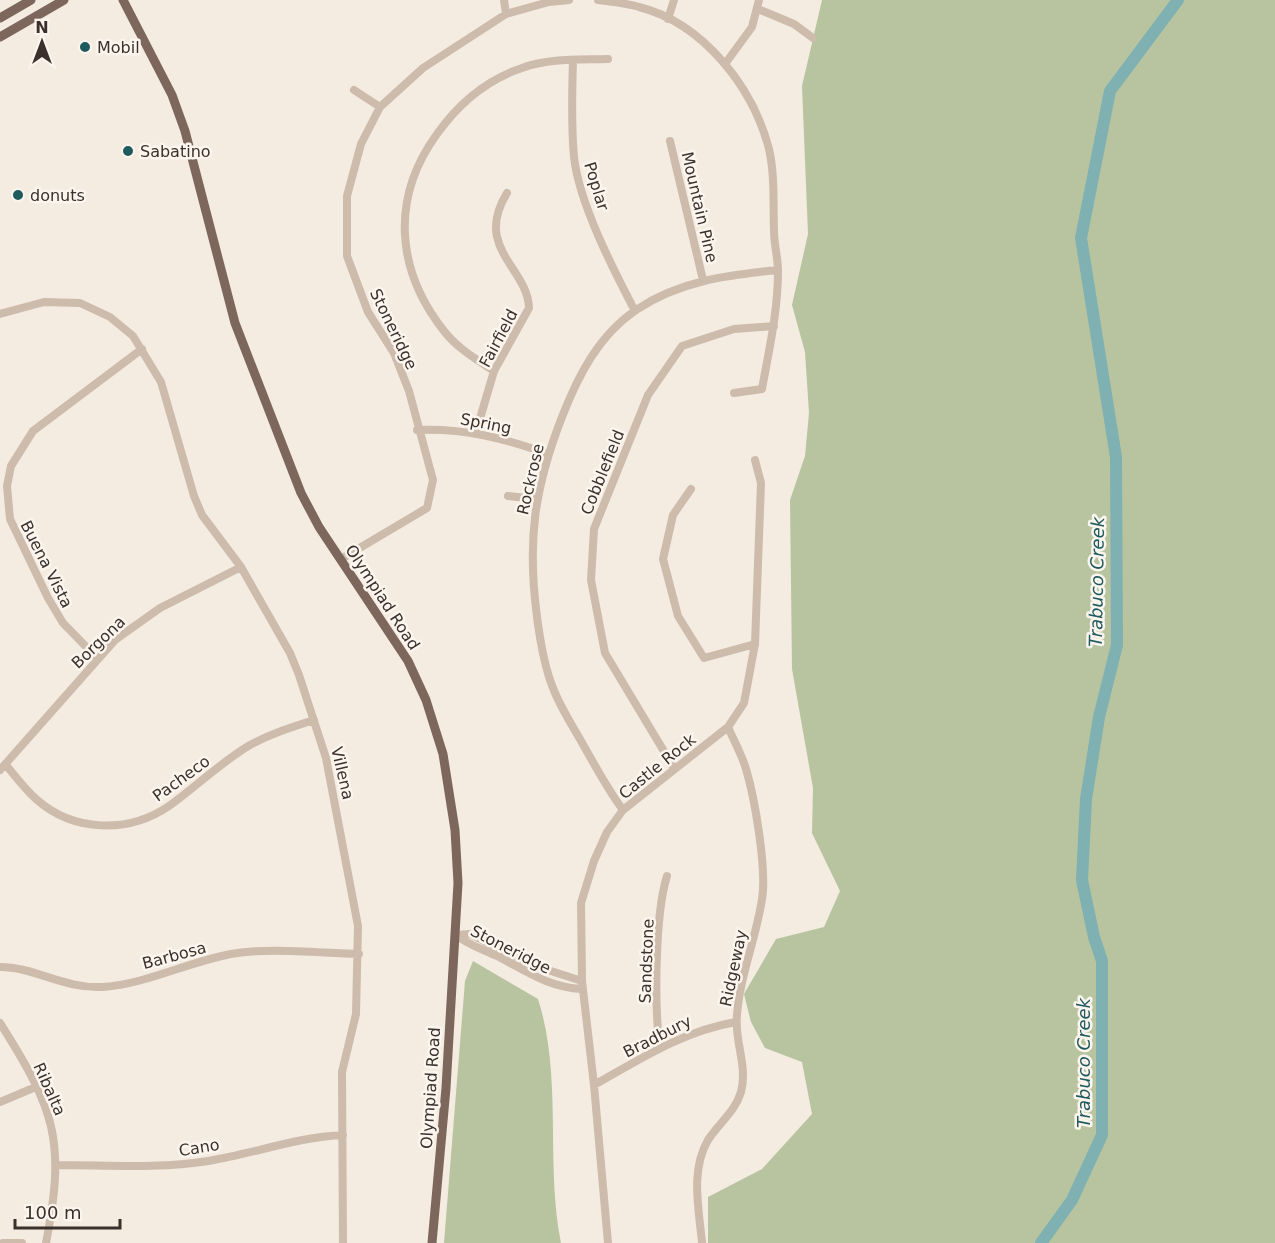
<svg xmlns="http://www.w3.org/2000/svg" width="1275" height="1243" viewBox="0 0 1275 1243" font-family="'DejaVu Sans',sans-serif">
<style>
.green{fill:#b8c4a0}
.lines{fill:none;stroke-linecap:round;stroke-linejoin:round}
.river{stroke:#7fb0b2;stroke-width:12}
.minor{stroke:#cdbbac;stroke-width:8}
.major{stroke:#7d675c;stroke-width:9}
.poi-dot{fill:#1f5a5e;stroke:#fbf5ee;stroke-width:2}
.labels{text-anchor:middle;stroke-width:5;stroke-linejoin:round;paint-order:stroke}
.poi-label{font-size:16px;fill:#3b302b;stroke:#fbf5ee;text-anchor:start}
.street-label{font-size:16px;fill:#3b302b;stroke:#fbf5ee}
.water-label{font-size:18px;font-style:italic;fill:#1f5a5e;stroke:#fbf5ee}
</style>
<rect width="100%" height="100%" fill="#f4ebe1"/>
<path class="green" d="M822 0H1275V1243H708V1197L762 1169 812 1114 802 1062 765 1048 751 1022 744 994 776 939 824 927 840 891 812 833 813 788 792 669 790 500 805 456 809 413 805 352 792 305 808 234 802 86Z
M473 961 538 999C563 1077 545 1163 561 1243H444L465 981Z"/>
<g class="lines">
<path class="river" d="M1041 1243 1072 1200 1102 1135V961L1094 937 1082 880 1086 799 1099 717 1117 645 1116 457 1081 238 1110 91 1178 0"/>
<path class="minor" d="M504 0 506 14
M598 0C612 2 626 3 639 7 703 23 753 87 769 149 775 175 773 204 774 231 774 244 778 258 778 271 778 311 769 350 762 389L734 393
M758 9 794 24 813 38
M668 19 674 0
M573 60C572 92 571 125 574 157 579 203 613 269 635 311
M725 64 752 27 759 0
M354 90 380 107
M670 141 703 280
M0 314 44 302 80 303 110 317 133 336 161 382 194 496 202 515 241 567 290 653 299 675 326 758 358 926 356 1014 342 1072 343 1243
M494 371C476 359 457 348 444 331 395 269 391 197 437 134 459 103 486 80 522 68 549 58 580 60 608 59
M417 430C464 428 504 438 548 454
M476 432 494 371 529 308C528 268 473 248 507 193
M691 489 673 515 663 559 678 616 704 658 755 644
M508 496 536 499
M341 559 427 508 433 480 409 391 394 353 368 312 347 256V196L361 144 380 107 423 68 506 14 549 2 569 0
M97 658 63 623 48 598 10 519 7 486 11 466 33 431 142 349
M6 765C15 776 25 789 36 799 73 832 128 834 169 806 196 787 221 762 250 745 270 734 292 727 314 720
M674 768 605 653 591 580 594 529 648 395 682 346 734 329 774 326
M0 770 115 640 160 608 241 567
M623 810C608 790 597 769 585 748 574 728 561 709 553 688 544 666 540 640 537 617 527 541 534 489 562 417 578 376 598 336 636 310 679 281 727 275 778 270
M456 935C468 945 482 949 497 956 526 971 548 987 582 989
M456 935 470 934 529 964 582 981
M0 967C35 967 63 989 103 987 146 984 188 962 231 954 272 947 318 953 359 954
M0 1023C55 1110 66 1140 46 1243
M660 1048C654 1007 655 914 667 876
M594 1085C640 1059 683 1031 736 1022
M0 1102 38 1086
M56 1165C107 1165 158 1169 208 1161 253 1154 296 1137 343 1135
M3 1243H22
M608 1243 594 1085 582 981 581 903 594 861 607 832 623 810 728 727 744 703 755 644 761 483 755 460
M702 1243C699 1209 690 1171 708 1140 719 1123 735 1112 741 1092 748 1065 734 1041 737 1015 740 975 756 939 762 899 767 870 755 799 746 769 742 755 734 741 728 727"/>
<path class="major" d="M123 0 172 95 185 131 235 323 301 493 319 527 408 661 426 700 443 754 455 830 458 883 446 1088 432 1243
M0 18 31 0
M0 37 64 0"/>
</g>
<g class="poi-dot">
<circle cx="85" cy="47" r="6"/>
<circle cx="128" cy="151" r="6"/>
<circle cx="18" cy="195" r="6"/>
</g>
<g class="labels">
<g class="poi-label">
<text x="97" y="53">Mobil</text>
<text x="140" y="157">Sabatino</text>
<text x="30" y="201">donuts</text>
</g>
<g class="street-label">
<text transform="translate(597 186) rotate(73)" y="6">Poplar</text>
<text transform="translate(700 207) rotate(77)" y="6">Mountain Pine</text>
<text transform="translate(394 329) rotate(64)" y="6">Stoneridge</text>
<text transform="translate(498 338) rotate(-62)" y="6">Fairfield</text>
<text transform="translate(486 423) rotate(11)" y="6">Spring</text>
<text transform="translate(602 472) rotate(-68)" y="6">Cobblefield</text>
<text transform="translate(530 479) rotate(-77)" y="6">Rockrose</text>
<text transform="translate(47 564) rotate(63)" y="6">Buena Vista</text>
<text transform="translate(383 597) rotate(57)" y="6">Olympiad Road</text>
<text transform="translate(98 642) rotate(-44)" y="6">Borgona</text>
<text transform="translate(657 766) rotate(-39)" y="6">Castle Rock</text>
<text transform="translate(343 773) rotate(77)" y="6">Villena</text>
<text transform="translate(181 778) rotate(-36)" y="6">Pacheco</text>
<text transform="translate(511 949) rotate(27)" y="6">Stoneridge</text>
<text transform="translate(174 955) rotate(-15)" y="6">Barbosa</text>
<text transform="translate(646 961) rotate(-88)" y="6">Sandstone</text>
<text transform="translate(733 968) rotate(-78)" y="6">Ridgeway</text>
<text transform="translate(657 1036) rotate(-27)" y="6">Bradbury</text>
<text transform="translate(430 1088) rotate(-86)" y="6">Olympiad Road</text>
<text transform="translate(50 1089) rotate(66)" y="6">Ribalta</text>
<text transform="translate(199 1147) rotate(-9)" y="6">Cano</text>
</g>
<g class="water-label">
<text transform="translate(1097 582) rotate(-89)" y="6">Trabuco Creek</text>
<text transform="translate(1084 1063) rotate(-90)" y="6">Trabuco Creek</text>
</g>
</g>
<g transform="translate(42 42)" stroke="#fbf5ee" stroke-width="4.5" paint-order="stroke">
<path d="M0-4.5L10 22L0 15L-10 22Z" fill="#3b302b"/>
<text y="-9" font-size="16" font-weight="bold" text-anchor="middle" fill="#3b302b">N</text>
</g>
<path d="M15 1219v9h105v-9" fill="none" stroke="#3b302b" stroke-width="3"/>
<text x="24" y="1219" font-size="18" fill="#3b302b" stroke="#fbf5ee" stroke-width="4.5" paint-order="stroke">100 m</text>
</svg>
